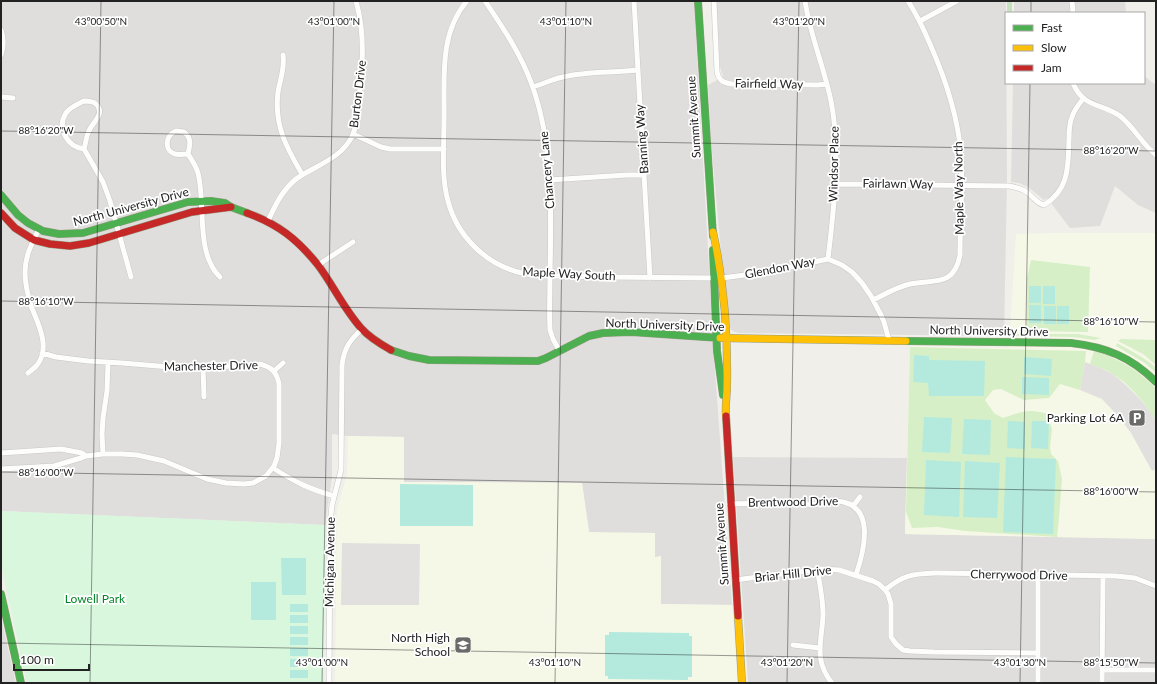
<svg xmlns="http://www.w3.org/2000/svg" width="1157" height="684" viewBox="0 0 1157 684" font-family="Lato,sans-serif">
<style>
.residential{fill:#dfdedc}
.education{fill:#f6f8e7}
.grass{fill:#d6efc7}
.forest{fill:#c5e1be}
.park{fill:#d8f7dd}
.pitch{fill:#b3eadd}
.parking{fill:#e1e0de}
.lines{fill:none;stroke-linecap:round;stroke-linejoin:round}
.street-casing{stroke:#c9c8c6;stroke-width:6}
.fast-casing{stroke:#959b80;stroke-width:8}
.slow-casing{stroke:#959b80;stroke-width:8}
.jam-casing{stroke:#959b80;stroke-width:8}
.street{stroke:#fdfdfc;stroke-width:5}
.fast{stroke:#4caf50;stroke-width:7}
.slow{stroke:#ffc107;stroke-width:7}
.jam{stroke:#c62828;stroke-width:7}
.ticks{fill:none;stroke:#222;stroke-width:1;stroke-opacity:0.45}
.labels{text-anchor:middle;stroke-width:3.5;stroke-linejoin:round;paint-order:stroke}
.street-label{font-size:12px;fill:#222;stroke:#fff}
.poi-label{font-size:12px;fill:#222;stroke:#fff;text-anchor:end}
.park-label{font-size:12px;fill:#048627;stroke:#fff}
.ticks-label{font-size:10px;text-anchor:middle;fill:#222;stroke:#fff;stroke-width:3.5;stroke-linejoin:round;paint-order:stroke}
</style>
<rect width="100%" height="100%" fill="#f0efea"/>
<path class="residential" d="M1 1H694L714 357 732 605 661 604V557H655L589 532 582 483 404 482V437L348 436 332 434V477L325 525 1 511Z
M716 1H1006L1007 182 1004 336 739 333 735 332 731 330 728 323 721 252 711 141 708 85 723 77 720 67Z
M1014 1H1125L1126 13H1014Z
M1144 76 1156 85V213L1138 205 1115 186 1100 226 1070 228 1047 198 1044 200 1028 187 1019 183 1011 182 1013 83H1144Z
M733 457 907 458 905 534 1156 539V683H748Z
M1 616 7 644 16 683H1Z"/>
<path class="education" d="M1062 233H1156V539L905 534 910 346 1009 348 1016 234Z
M348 436 404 437V482L582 483 589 532 655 533V557L661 556V604L732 605 738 683H335L337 510 347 474Z"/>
<path class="grass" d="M1031 260 1090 267 1088 332 1027 331V278Z
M1019 334H1078L1101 338 1095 340 1073 337 1013 336Z
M1121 339 1156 340V365L1143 354 1118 341Z
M1117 343C1131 351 1144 357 1156 368V373L1145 363 1116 346Z
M910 347 1086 351 1085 362 1080 390 1060 384 1049 398 1024 400 1001 389 993 390 985 400 994 413 1003 418C1021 412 1029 408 1047 414L1052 429 1050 447 1051 454 1058 461 1062 479 1059 518 1057 537 965 531 938 527 912 528 906 512Z
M1094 351C1114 357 1132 366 1148 381 1150 383 1155 386 1156 390 1157 395 1156 415 1156 421 1145 403 1130 384 1111 373 1105 369 1097 367 1090 364Z"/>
<path class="forest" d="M1007 1H1012V13H1007Z"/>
<path class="park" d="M1 511 325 525 324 683H27L1 564Z"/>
<path class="pitch" d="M1029 286H1041V303H1029Z
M1043 286H1055V304H1043Z
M1029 305H1041V323H1029Z
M1044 306H1056V324H1044Z
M1057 306H1069V324H1057Z
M914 355 929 356V360L985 361 984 396H929L928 383 913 382Z
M1024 357 1052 359 1051 376 1024 374Z
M1022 377 1049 378V395L1022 394Z
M924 417 952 418 950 453 922 452Z
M964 419 991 420 990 455 962 454Z
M1008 421 1025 422V449L1007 448Z
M1032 421H1049L1048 449 1031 448Z
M1006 457 1056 459 1053 534 1003 532Z
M926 460 961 462 959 517 924 515Z
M965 461 1000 463 997 518 963 517Z
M400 484 473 485V526H400Z
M281 558H306V595H282Z
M251 582H276V620H251Z
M290 604H308V612H290Z
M290 615H308V623H290Z
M290 626H308V634H290Z
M609 632 689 633V636H692V677H688V680L608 679V676H605V635H609Z
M290 637H308V645H290Z
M290 648H308V656H290Z
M290 659H308V667H290Z
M290 670H308V678H290Z"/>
<path class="parking" d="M1085 362 1098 367 1111 373 1119 379 1128 387 1140 399 1152 414 1156 421V469L1152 471 1131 433 1117 415 1102 399 1080 390Z
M342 543 420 544 419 605H341Z"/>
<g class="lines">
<g class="street-casing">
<path id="street" d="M467 1C438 35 445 81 444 122 444 148 441 176 448 201 457 236 486 265 522 273 534 276 548 276 561 276 576 276 591 277 606 277 642 277 678 278 714 278
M485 1C503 28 521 54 532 85 554 146 551 212 550 275 550 293 549 312 550 330L553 339 560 352
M634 1 650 278
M714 1 717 71C718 80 723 83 732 84L818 85 827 84
M805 1C810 35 824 67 831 101 841 152 834 207 828 259
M1072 1 1073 13
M920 21 957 1
M1 30C4 38 4 46 1 55
M283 55C285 68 280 80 278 92 274 125 286 147 302 174
M1073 83C1083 108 1102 103 1120 116 1134 127 1142 144 1156 155
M533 87C543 84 553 79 563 77 587 71 613 73 638 70
M1 97 13 98
M84 101C88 101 93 101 96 104 106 113 92 123 89 131 86 136 86 143 84 149 68 147 56 129 66 113 70 107 78 104 84 101Z
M176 131 184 132C192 138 190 145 188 154 184 154 179 155 175 154 163 150 166 135 176 131Z
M353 134 381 147 390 149H444
M84 149 103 182 110 201 131 277
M188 154C192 160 196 166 198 173 206 204 195 253 220 277
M549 180 627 175H644
M835 184 1009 186C1015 187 1020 188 1025 191 1032 195 1037 204 1044 205 1070 189 1068 165 1069 139 1069 131 1069 124 1072 117 1074 110 1079 104 1083 99
M268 221C276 203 285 185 302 175 315 167 329 162 341 151 345 147 351 140 353 134 358 123 358 110 359 98 363 65 365 33 356 1
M318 265 353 242
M722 278 767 272 828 259 842 265 852 272 862 283 871 296 881 315 884 322 889 340
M873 300C885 294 897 287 910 284 935 279 954 287 960 255 960 222 963 188 961 155 958 116 946 80 930 44 924 30 917 15 908 1
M203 368 204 397
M274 371 283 363
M28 373C31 370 35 368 37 365 51 348 38 323 31 306 28 296 25 283 25 272 25 256 32 243 39 229
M1 453 61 449 82 453 86 456
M103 454 102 434 103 418 107 391 108 363
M273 468C295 482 309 489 334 496
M1 469 54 466 81 458 86 456 103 454H122L137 455 164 461 207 479 226 483 244 484 253 483 266 476 274 466 277 458 279 443V384C277 373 272 367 260 364L203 368 170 367 122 363 88 361 56 357 42 353
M730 504C754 503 779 504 803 504 808 504 813 505 818 504 824 502 830 500 836 501 877 503 864 551 856 575
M853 506 860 497
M817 569C820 584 823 600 823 615 822 642 813 659 832 683
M735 580 822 569 839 570 873 581 879 584 885 590 888 594 891 604V637L896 644 903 650 910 651 934 652 1038 653
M885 590C904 574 913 574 937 573L1116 576 1135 578 1156 586
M793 645 820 648
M1102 670H1156
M329 683 330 524 332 505 341 470 342 365C344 348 350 340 362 329
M1038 683V575
M1102 683 1103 576"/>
</g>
<g class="fast-casing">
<path id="fast" d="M698 1 713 236
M1 195 18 215 28 223 43 231 59 234 83 233 188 202 211 201 225 203 231 207 247 213
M713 250 717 351 723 395
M906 341 1071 343C1106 347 1131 357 1156 382
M391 350 409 356 429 360 538 361 546 358 589 336 603 333 631 332 720 338
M1 594 21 683"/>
</g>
<g class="slow-casing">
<path id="slow" d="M713 232C724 282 728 334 727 386 727 396 725 406 726 416
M720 338 906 341
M738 616 742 683"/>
</g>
<g class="jam-casing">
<path id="jam" d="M1 213 15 228 34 240 50 244 70 246 89 243 192 212 231 207
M247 213C278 224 297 239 318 265 333 285 344 309 361 328 368 336 382 345 391 350
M726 416 738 616"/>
</g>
<use href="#street" class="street"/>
<use href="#fast" class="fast"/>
<use href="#slow" class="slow"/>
<use href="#jam" class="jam"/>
</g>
<path class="ticks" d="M1031 13V1M1 131 1156 151M1 301 1156 322M1 472 1156 492M1 643 1156 663M90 683 101 1M322 683 334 1M555 683 566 1M787 683 799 1M1020 683 1030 83"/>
<defs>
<g id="parking-square" transform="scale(0.9)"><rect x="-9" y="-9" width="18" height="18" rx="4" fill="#6a6a68" stroke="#fff"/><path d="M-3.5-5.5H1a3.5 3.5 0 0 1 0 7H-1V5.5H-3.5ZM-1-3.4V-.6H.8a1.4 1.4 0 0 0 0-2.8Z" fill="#fff"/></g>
<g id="school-square" transform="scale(0.9)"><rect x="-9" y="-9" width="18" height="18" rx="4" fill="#6a6a68" stroke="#fff"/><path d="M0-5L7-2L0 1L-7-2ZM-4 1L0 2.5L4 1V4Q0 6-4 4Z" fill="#fff"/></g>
</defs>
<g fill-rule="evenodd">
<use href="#parking-square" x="1137" y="418"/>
<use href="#school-square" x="463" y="645"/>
</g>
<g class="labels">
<g class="street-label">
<text transform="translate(769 84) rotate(1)" y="4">Fairfield Way</text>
<text transform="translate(358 94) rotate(-83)" y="4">Burton Drive</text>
<text transform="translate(694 117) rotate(-94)" y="4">Summit Avenue</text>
<text transform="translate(642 139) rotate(-94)" y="4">Banning Way</text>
<text transform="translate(834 164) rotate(-89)" y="4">Windsor Place</text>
<text transform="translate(547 170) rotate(-95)" y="4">Chancery Lane</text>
<text transform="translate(898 184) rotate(1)" y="4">Fairlawn Way</text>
<text transform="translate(959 188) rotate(-91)" y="4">Maple Way North</text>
<text transform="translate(131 207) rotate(-15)" y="4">North University Drive</text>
<text transform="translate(780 268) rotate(-11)" y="4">Glendon Way</text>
<text transform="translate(569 274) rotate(3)" y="4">Maple Way South</text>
<text transform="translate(665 325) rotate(2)" y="4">North University Drive</text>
<text transform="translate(989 331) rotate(1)" y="4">North University Drive</text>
<text transform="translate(211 366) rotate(-1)" y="4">Manchester Drive</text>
<text transform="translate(793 502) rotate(-1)" y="4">Brentwood Drive</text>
<text transform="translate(722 544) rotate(-94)" y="4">Summit Avenue</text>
<text transform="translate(330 562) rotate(-89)" y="4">Michigan Avenue</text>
<text transform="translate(793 574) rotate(-6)" y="4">Briar Hill Drive</text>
<text transform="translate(1019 575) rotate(1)" y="4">Cherrywood Drive</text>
</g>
<g class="poi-label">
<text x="1124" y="422">Parking Lot 6A</text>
<text x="450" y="642">North High<tspan x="450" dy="14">School</tspan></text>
</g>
<g class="park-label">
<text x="95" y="603">Lowell Park</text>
</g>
</g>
<g class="ticks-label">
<text x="101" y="25">43°00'50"N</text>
<text x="334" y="25">43°01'00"N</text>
<text x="566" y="25">43°01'10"N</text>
<text x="799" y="25">43°01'20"N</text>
<text x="46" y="134">88°16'20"W</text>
<text x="1111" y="154">88°16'20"W</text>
<text x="46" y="305">88°16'10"W</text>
<text x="1111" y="325">88°16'10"W</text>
<text x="46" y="476">88°16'00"W</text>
<text x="1111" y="495">88°16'00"W</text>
<text x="322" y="666">43°01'00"N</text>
<text x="555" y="666">43°01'10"N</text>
<text x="787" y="666">43°01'20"N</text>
<text x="1020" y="666">43°01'30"N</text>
<text x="1111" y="666">88°15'50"W</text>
</g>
<rect width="1157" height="684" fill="none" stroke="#222222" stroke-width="4"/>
<rect x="1005" y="12" width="140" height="72" fill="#ffffff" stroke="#a7a7a7"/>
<rect x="1013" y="25" width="20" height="6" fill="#4caf50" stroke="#a7a7a7"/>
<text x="1041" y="32" font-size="12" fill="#222222">Fast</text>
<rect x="1013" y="45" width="20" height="6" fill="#ffc107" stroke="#a7a7a7"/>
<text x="1041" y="52" font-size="12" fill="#222222">Slow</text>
<rect x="1013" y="65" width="20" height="6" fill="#c62828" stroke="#a7a7a7"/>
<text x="1041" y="72" font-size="12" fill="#222222">Jam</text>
<path d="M14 664v6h75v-6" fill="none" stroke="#222222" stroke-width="2"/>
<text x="20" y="664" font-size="12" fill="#222222" stroke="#ffffff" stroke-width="3" paint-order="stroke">100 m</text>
</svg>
